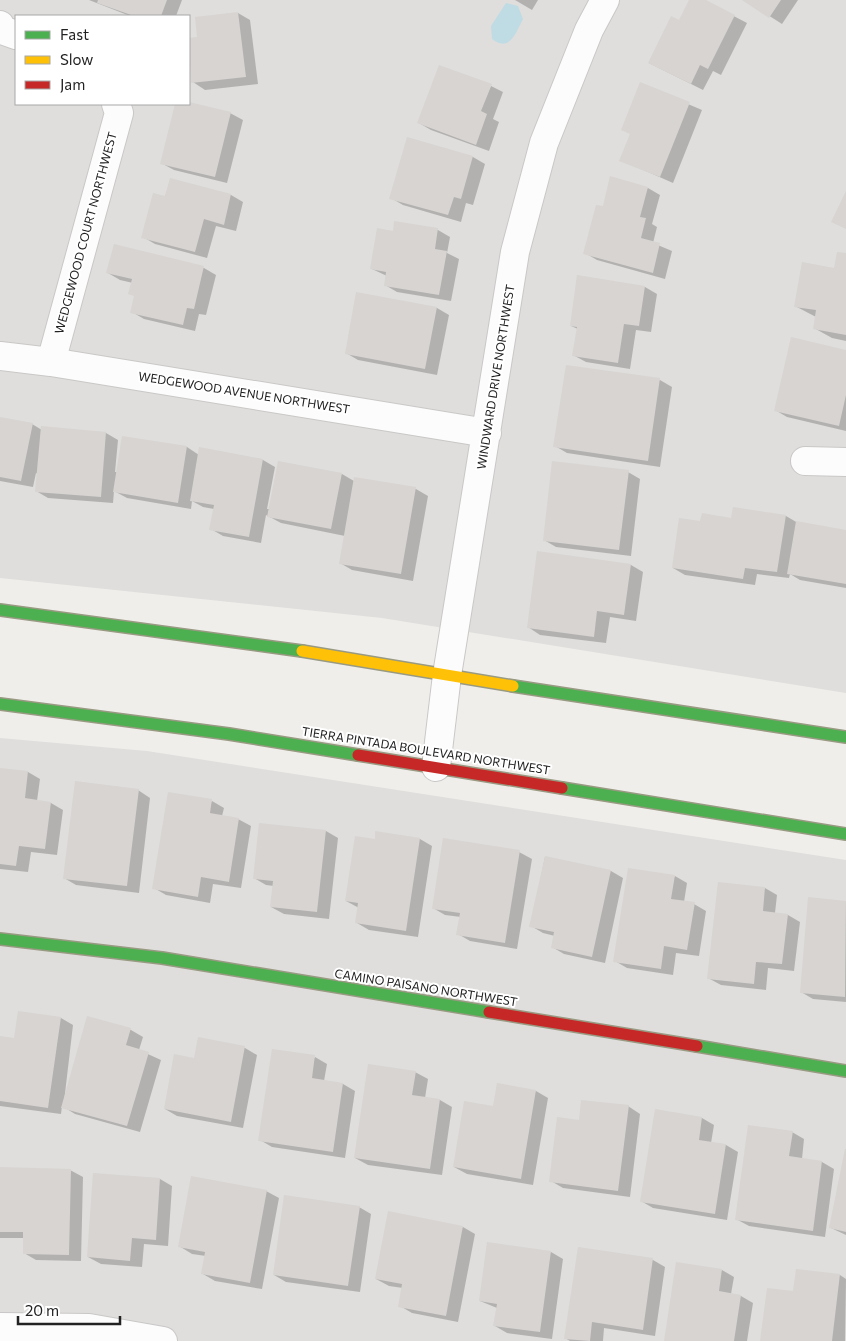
<svg xmlns="http://www.w3.org/2000/svg" width="846" height="1341" viewBox="0 0 846 1341" font-family="Commissioner,sans-serif">
<style>
.residential{fill:#dfdedc;fill-rule:evenodd}
.water{fill:#bfdbe3}
.shadow{fill:#0003}
.building{fill:#d7d4d2}
.lines{fill:none;stroke-linecap:round;stroke-linejoin:round}
.street-casing{stroke:#c9c8c7;stroke-width:30}
.fast-casing{stroke:#999a82;stroke-width:14}
.slow-casing{stroke:#999a82;stroke-width:14}
.jam-casing{stroke:#999a82;stroke-width:14}
.street{stroke:#fdfcfc;stroke-width:28}
.fast{stroke:#4caf50;stroke-width:11}
.slow{stroke:#ffc107;stroke-width:11}
.jam{stroke:#c62828;stroke-width:11}
.labels{text-anchor:middle;stroke-width:4;stroke-linejoin:round;paint-order:stroke}
.street-label{font-size:12px;fill:#222;stroke:#fff}
</style>
<rect width="100%" height="100%" fill="#f0eeeb"/>
<path class="residential" d="M0 0H846V693L382 618 0 578ZM16 16H189V104H16Z
M0 738 147 751 846 860V1341H0Z"/>
<path class="water" d="M506 3 518 6 523 19C516 32 510 53 492 39L491 26Z"/>
<path class="shadow" d="M89 0H182L176 16H130Z
M515 0H538L532 10Z
M690 0H703L747 23 721 75 713 71 703 90 649 63 680 22Z
M744 0H798L782 24Z
M238 13 250 20 258 84 205 90 193 82 189 39 198 38Z
M641 84 702 110 673 183 621 160 631 134Z
M491 86 503 92 493 119 499 122 489 151 431 130 419 123Z
M189 103 230 113 243 120 227 183 174 170 161 163 176 104Z
M408 138 473 157 485 164 473 205 466 203 461 222 403 205 391 198Z
M171 179 231 195 243 202 236 231 216 226 207 258 155 244 143 237 165 197Z
M648 188 660 195 652 224 657 227 653 243 672 251 665 279 597 260 585 253 603 208Z
M438 230 450 237 447 253 459 259 451 301 397 292 385 285 387 276 372 269 394 232Z
M846 255V341L832 338 814 328 816 317 795 306 835 270Z
M204 268 216 275 206 315 199 314 195 331 144 319 132 312 135 297 133 283 120 280 108 273Z
M578 277 645 287 657 294 651 332 636 330 630 369 586 362 573 355 578 329 571 326Z
M357 293 437 308 449 315 437 375 358 360 346 353Z
M846 351V431L787 417 775 410Z
M660 380 672 387 660 467 567 453 555 446Z
M0 418 32 424 42 430 106 433 118 440 115 472H117L123 437 187 447 199 455 200 449 263 460 275 467 267 509H270L342 474 354 481 355 478 416 489 428 496 413 581 352 570 340 563 345 536 281 523 266 515 261 543 223 536 211 529 214 509 203 507 192 501 191 509 127 498 114 491 113 503 48 498 36 491 38 474 36 473 33 487 0 481Z
M628 472 640 479 631 556 556 547 544 540Z
M786 516 798 523 846 531V588L800 580 790 574 789 578 757 574 755 585 685 575 673 568 701 523Z
M538 553 631 565 643 572 636 621 610 617 606 643 540 635 528 627Z
M0 769 28 772 40 779 37 801 51 803 63 810 57 855 31 852 28 872 0 869Z
M138 790 150 798 139 893 76 885 64 878Z
M212 801 224 808 222 816 238 819 251 826 241 888 213 884 210 903 166 895 154 888Z
M326 831 338 838 329 919 284 914 271 907 274 886 266 885 254 878Z
M420 839 432 846 418 937 369 930 357 923 359 908 346 901 376 840Z
M519 852 532 859 517 949 470 941 458 934 461 917 445 915 433 908Z
M545 857 611 871 623 878 605 963 564 954 552 947 555 936 543 933 531 926Z
M675 876 687 883 684 902 694 904 706 911 699 956 676 953 673 975 627 968 615 961Z
M765 888 777 895 775 913 788 915 800 922 794 971 768 968 766 990 721 985 708 978Z
M809 899 846 902V1002L813 999 801 992Z
M88 1017 131 1030 143 1037 139 1050 161 1060 140 1132 75 1114 62 1106 61 1114 0 1106V1037L15 1039 61 1018 73 1025 64 1102Z
M199 1039 245 1048 257 1055 243 1128 177 1116 165 1109 195 1059Z
M315 1057 327 1064 324 1081 343 1084 355 1091 345 1158 272 1147 260 1140Z
M415 1072 428 1079 425 1098 440 1100 452 1107 442 1175 368 1165 355 1158Z
M536 1091 548 1098 533 1185 467 1174 454 1167 494 1107Z
M628 1106 640 1114 630 1197 563 1188 551 1181 580 1121Z
M656 1111 702 1118 714 1125 711 1143 726 1145 738 1152 727 1220 653 1208 641 1201Z
M792 1132 804 1139 802 1159 822 1162 834 1169 825 1237 749 1226 736 1219Z
M846 1151V1235L831 1228Z
M0 1168 70 1170 83 1177 81 1261 36 1260 24 1253V1238H0Z
M94 1174 160 1179 172 1186 168 1246 144 1244 142 1267 101 1264 88 1257Z
M266 1191 279 1198 262 1289 215 1281 203 1274 206 1256 192 1254 179 1246Z
M359 1207 371 1214 360 1292 286 1282 274 1275Z
M463 1227 475 1234 458 1322 412 1313 400 1306 403 1288 389 1286 376 1279Z
M579 1249 653 1260 665 1267 655 1336 604 1328 603 1341H570L565 1338Z
M551 1252 563 1259 552 1339 507 1333 495 1326 497 1308 480 1301Z
M722 1270 734 1277 731 1294 741 1296 753 1303 747 1341H665Z
M797 1271 840 1275 846 1279 845 1341H762L795 1293Z"/>
<path class="building" d="M98 0H167L161 16H134L97 3Z
M689 0H706L735 15 708 69 700 65 691 84 648 63 671 16 679 20Z
M742 0H781L769 18Z
M238 12 246 77 191 83 189 38 197 37 195 17Z
M439 65 492 84 481 111 487 114 476 145 417 123Z
M640 82 690 102 660 177 619 161 630 134 621 130Z
M189 102 231 112 215 177 160 164 175 104H189Z
M407 137 473 156 461 199 454 197 448 215 389 199Z
M610 176 648 187 640 217 646 218 641 238 660 243 653 273 583 254 596 205 603 206Z
M170 178 231 194 224 225 204 219 195 252 141 238 153 193 165 196Z
M846 191V229L831 222Z
M394 221 438 228 435 249 447 251 439 295 384 286 386 272 370 269 377 228 393 231Z
M114 244 204 266 194 309 187 308 183 325 130 313 134 296 128 294 132 279 106 273Z
M837 252 846 253V335L813 329 816 310 794 307 802 262 834 268Z
M577 275 645 286 639 326 624 324 618 363 572 356 577 327 570 326Z
M356 292 437 307 425 369 345 354Z
M791 337 846 350V395L839 426 774 411Z
M566 365 660 378 648 461 553 447Z
M0 417 33 423 21 481 0 477Z
M41 426 106 432 101 497 35 492Z
M122 436 187 446 178 503 113 492Z
M199 447 263 459 249 537 209 530 214 505 190 501Z
M278 461 342 473 331 529 267 517Z
M552 461 629 470 619 550 543 541Z
M354 477 416 487 401 574 339 564Z
M733 507 786 515 777 572 745 568 743 579 672 568 679 518 700 521 702 513 731 518Z
M796 521 846 530V584L787 574Z
M537 551 631 564 624 615 597 611 594 637 527 628Z
M0 768 28 771 25 798 51 802 45 849 19 846 16 866 0 864Z
M75 781 139 789 127 886 63 879Z
M168 792 212 799 210 813 239 818 229 882 201 877 198 897 152 889Z
M259 823 326 830 317 912 270 907 273 881 253 879Z
M375 831 420 838 406 931 355 923 358 903 345 901 355 836 375 839Z
M443 838 520 850 505 943 456 935 460 913 432 909Z
M545 856 611 870 592 957 551 948 554 932 529 927Z
M628 868 675 875 671 899 695 902 687 950 664 946 661 969 613 962Z
M718 882 765 887 763 911 788 914 782 964 756 962 754 984 707 979Z
M808 897 846 901 845 997 800 993Z
M18 1011 61 1017 48 1108 0 1101V1036L14 1038Z
M87 1016 131 1028 126 1045 149 1052 127 1126 61 1108Z
M198 1037 245 1046 231 1122 164 1109 174 1054 194 1058Z
M272 1049 315 1055 312 1078 343 1083 333 1152 258 1141Z
M368 1064 416 1071 412 1095 440 1099 430 1169 354 1158Z
M497 1083 536 1090 521 1179 453 1167 464 1101 493 1106Z
M581 1100 629 1105 618 1191 549 1182 557 1117 579 1120Z
M655 1109 702 1117 699 1140 726 1144 715 1214 640 1202Z
M748 1125 793 1131 789 1156 822 1161 813 1231 735 1220Z
M845 1149H846V1232L829 1228Z
M0 1167 71 1169 69 1255 23 1254V1232H0Z
M93 1173 160 1178 156 1240 132 1238 130 1261 87 1257Z
M191 1176 267 1190 250 1283 201 1274 205 1252 178 1247Z
M284 1195 360 1206 348 1286 273 1275Z
M388 1211 463 1226 446 1316 398 1307 402 1284 375 1279Z
M487 1242 551 1251 540 1332 493 1326 497 1304 479 1301Z
M578 1247 653 1258 643 1330 592 1322 590 1341 564 1339Z
M676 1262 722 1269 719 1291 741 1295 734 1341H664Z
M796 1269 840 1274 832 1341H760L767 1288 793 1291Z"/>
<g class="lines">
<g class="street-casing">
<path id="street" d="M0 25 2 30 16 35
M0 356 51 362 487 433
M51 362 119 113 116 104
M805 461 846 462
M436 767 447 675 515 252 544 143 589 30 605 0
M0 1327 89 1328 163 1341"/>
</g>
<g class="fast-casing">
<path id="fast" d="M0 610 302 651
M513 686 846 737
M0 704 229 734 358 755
M562 788 846 834
M0 939 162 958 489 1012
M697 1046 846 1071"/>
</g>
<g class="slow-casing">
<path id="slow" d="M302 651 513 686"/>
</g>
<g class="jam-casing">
<path id="jam" d="M358 755 562 788
M489 1012 697 1046"/>
</g>
<use href="#street" class="street"/>
<use href="#fast" class="fast"/>
<use href="#slow" class="slow"/>
<use href="#jam" class="jam"/>
</g>
<g class="labels">
<g class="street-label">
<text transform="translate(86 233) rotate(-75)" y="4">WEDGEWOOD COURT NORTHWEST</text>
<text transform="translate(496 377) rotate(-81)" y="4">WINDWARD DRIVE NORTHWEST</text>
<text transform="translate(244 393) rotate(9)" y="4">WEDGEWOOD AVENUE NORTHWEST</text>
<text transform="translate(426 751) rotate(9)" y="4">TIERRA PINTADA BOULEVARD NORTHWEST</text>
<text transform="translate(426 988) rotate(9)" y="4">CAMINO PAISANO NORTHWEST</text>
</g>
</g>
<rect x="15" y="15" width="175" height="90" fill="#ffffff" stroke="#a7a7a7"/>
<rect x="25" y="31" width="25" height="8" fill="#4caf50" stroke="#a7a7a7"/>
<text x="60" y="40" font-size="15" fill="#222222">Fast</text>
<rect x="25" y="56" width="25" height="8" fill="#ffc107" stroke="#a7a7a7"/>
<text x="60" y="65" font-size="15" fill="#222222">Slow</text>
<rect x="25" y="81" width="25" height="8" fill="#c62828" stroke="#a7a7a7"/>
<text x="60" y="90" font-size="15" fill="#222222">Jam</text>
<path d="M18 1316v8h102v-8" fill="none" stroke="#222222" stroke-width="2.5"/>
<text x="25" y="1316" font-size="15" fill="#222222" stroke="#ffffff" stroke-width="4" paint-order="stroke">20 m</text>
</svg>
